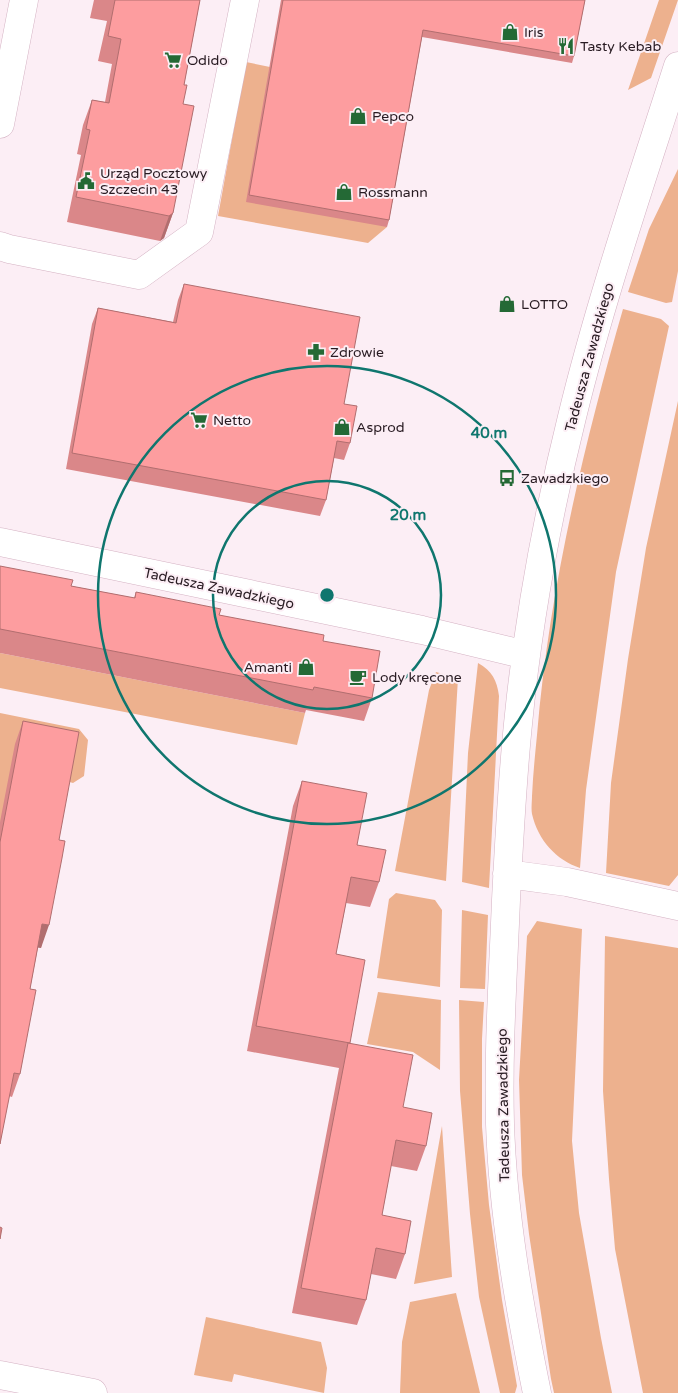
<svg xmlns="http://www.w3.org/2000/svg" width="678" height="1393" viewBox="0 0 678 1393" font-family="'Varela Round',sans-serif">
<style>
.green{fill:#edb18e}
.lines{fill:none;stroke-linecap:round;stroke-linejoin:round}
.minor-casing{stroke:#d4b2c3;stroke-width:29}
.minor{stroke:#fff;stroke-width:28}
.wall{fill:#da8789}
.shaded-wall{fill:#b16e6f}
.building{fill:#fd9d9f;stroke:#b16e6f}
.ring{fill:none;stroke:#0f766e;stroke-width:2.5}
.labels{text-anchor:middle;stroke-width:4;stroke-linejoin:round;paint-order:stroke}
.poi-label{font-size:14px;fill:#281b22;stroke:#fceef5;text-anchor:start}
.street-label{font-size:14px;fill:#281b22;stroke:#fceef5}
.centre{fill:#0f766e;stroke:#fceef5;stroke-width:2.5}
.ring-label{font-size:15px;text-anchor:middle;font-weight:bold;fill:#0f766e;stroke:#fceef5;stroke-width:4;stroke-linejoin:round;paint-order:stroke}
</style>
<rect width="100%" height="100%" fill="#fceef5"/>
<path class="green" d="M659 0H678L651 78 628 90Z
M246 62 270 67 387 227 368 243 218 216Z
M678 169V271L672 302 666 303 628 292 649 229Z
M623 309 661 319 669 326 616 572 586 790 580 868C556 860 538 840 532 814 531 809 532 801 532 796 533 775 535 755 537 735 549 591 583 448 623 309Z
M678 401V875L669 886 606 873 611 783 628 659 646 548Z
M0 653 305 713 297 745 0 688Z
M478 663C492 671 497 680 499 696L489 888 462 882 468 753Z
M436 672 458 678 446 881 395 871 429 690Z
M0 713 79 729 88 740 84 776 73 783 66 781 0 822Z
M396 893 435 900 442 910 440 987 377 978 389 899Z
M462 910 488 915 485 989 460 988Z
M537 921 582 929 572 1141 579 1213 601 1338 612 1393H554L551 1379 529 1234 522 1175 519 1080 527 936Z
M605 936 678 948V1393H643L615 1249 609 1179 603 1091Z
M378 992 441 1000 440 1070 413 1052 367 1044Z
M459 1000 484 1002 482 1039V1127L489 1205 502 1300 517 1386 515 1393H500L479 1297 470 1214 460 1091Z
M442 1126 452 1277 414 1284Z
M456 1293 480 1393H400L402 1342 410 1302Z
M206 1317 321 1342 327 1368 324 1393 234 1374 232 1382 194 1375Z"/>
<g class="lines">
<g class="minor-casing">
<path id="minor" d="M0 124 24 0
M0 246 9 249 139 275 199 232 245 0
M0 542 422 630 526 655
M507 874 567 882 678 906
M0 1375 93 1393
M537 1393C519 1305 503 1214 500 1124 498 1050 503 975 506 900 509 842 512 783 518 724 528 621 547 518 572 417 601 298 641 182 678 66"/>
</g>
<use href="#minor" class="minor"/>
</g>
<path class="wall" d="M94 0H200L184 85 183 104 173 213 164 238 160 241 67 222 81 155 77 154 83 125 92 100 105 102 112 64 98 61 107 21 90 18Z
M281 0H585L574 56 572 63 422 37 389 220 387 227 246 202Z
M184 284 344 404 350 443 344 460 334 458 326 500 320 516 66 469 92 324 98 308 173 322 178 300Z
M0 566 71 586 134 598 136 592 219 615 323 641 372 698 364 721 306 710 305 713 0 653Z
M23 721 59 840 41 948 38 947 30 989 20 1074 12 1097 9 1096 0 1144V822L15 744Z
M302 781 357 845 379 882 370 907 346 903 336 954 350 1043 403 1107 426 1146 417 1171 391 1166 382 1215 405 1254 396 1279 371 1274 366 1300 357 1325 292 1313 339 1068 247 1051 293 806Z"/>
<path class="shaded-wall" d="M173 213 164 238 160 241 169 216Z
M42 924 49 925 41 948 34 947Z"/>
<path class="building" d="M115 0H200L184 85H187L183 104 194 106 173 213 169 216 76 197 90 130 86 129 92 100 109 103 121 39 108 36Z
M283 0H585L574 56 423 30 389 220 249 195Z
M184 284 360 317 344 404 357 406 350 443 337 441 326 500 72 453 98 308 176 323Z
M0 566 73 580 71 586 135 598 136 592 221 609 219 615 324 635 323 641 380 651 372 698 314 687 313 690 0 629Z
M23 721 79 732 59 840 65 841 62 858 49 925 42 924 30 989 36 990 20 1074 14 1073 0 1144V842Z
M302 781 367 793 357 845 386 850 379 882 351 877 336 954 365 960 350 1043 256 1026Z
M348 1043 413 1055 403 1107 432 1113 426 1146 396 1140 382 1215 411 1221 405 1254 376 1248 366 1300 301 1288Z
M0 1227 2 1228 0 1239Z"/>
<g class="ring">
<circle cx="327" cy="595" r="114"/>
<circle cx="327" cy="595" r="229"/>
</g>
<defs>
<g id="shop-bare" transform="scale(1.35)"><path d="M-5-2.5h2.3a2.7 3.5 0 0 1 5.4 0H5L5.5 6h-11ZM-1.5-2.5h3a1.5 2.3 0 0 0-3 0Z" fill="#246935" stroke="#fceef5" stroke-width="2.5" paint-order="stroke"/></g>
<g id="restaurant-bare" transform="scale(1.35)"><path d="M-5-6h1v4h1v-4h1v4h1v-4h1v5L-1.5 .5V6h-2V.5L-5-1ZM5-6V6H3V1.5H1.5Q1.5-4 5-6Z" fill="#246935" stroke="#fceef5" stroke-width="2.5" paint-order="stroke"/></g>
<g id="supermarket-bare" transform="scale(1.35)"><path d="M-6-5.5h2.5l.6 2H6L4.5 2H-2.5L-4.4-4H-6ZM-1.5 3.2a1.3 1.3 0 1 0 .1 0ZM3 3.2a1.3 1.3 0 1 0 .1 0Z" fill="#246935" stroke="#fceef5" stroke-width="2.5" paint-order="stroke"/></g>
<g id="civic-bare" transform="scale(1.35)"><path d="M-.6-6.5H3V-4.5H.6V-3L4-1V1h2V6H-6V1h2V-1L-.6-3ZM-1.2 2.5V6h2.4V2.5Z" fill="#246935" stroke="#fceef5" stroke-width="2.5" paint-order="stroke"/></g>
<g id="pharmacy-bare" transform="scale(1.35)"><path d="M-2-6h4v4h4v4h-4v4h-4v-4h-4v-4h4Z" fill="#246935" stroke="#fceef5" stroke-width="2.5" paint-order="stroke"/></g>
<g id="bus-bare" transform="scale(1.35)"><path d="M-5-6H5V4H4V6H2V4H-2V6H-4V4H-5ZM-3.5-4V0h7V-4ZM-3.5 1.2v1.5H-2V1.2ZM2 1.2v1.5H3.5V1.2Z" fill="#246935" stroke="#fceef5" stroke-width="2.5" paint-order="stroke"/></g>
<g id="cafe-bare" transform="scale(1.35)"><path d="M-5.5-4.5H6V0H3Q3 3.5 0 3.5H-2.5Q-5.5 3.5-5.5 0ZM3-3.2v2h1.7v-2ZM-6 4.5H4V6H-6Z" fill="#246935" stroke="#fceef5" stroke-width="2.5" paint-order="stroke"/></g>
</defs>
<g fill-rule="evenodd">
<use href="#shop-bare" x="510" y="32"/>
<use href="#restaurant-bare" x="566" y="46"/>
<use href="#supermarket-bare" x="173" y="60"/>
<use href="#shop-bare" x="358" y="116"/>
<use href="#civic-bare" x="86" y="181"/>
<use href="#shop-bare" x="344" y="192"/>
<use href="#shop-bare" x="507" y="304"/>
<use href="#pharmacy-bare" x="316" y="352"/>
<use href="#supermarket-bare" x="199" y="420"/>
<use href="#shop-bare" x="342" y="427"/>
<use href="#bus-bare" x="507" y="478"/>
<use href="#shop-bare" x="306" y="667"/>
<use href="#cafe-bare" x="358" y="677"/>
</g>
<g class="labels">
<g class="poi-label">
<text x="524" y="37">Iris</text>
<text x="580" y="51">Tasty Kebab</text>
<text x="187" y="65">Odido</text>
<text x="372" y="121">Pepco</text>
<text x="100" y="178">Urząd Pocztowy<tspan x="100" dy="16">Szczecin 43</tspan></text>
<text x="358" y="197">Rossmann</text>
<text x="521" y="309">LOTTO</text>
<text x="330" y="357">Zdrowie</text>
<text x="213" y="425">Netto</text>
<text x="356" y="432">Asprod</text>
<text x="521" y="483">Zawadzkiego</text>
<text x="292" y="672" text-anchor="end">Amanti</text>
<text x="372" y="682">Lody kręcone</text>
</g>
<g class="street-label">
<text transform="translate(589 357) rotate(-75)" y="5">Tadeusza Zawadzkiego</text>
<text transform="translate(219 588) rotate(12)" y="5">Tadeusza Zawadzkiego</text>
<text transform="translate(503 1105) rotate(-91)" y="5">Tadeusza Zawadzkiego</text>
</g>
</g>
<circle cx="327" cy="595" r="8" class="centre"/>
<g class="ring-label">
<text x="489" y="438">40 m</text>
<text x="408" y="520">20 m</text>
</g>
</svg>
